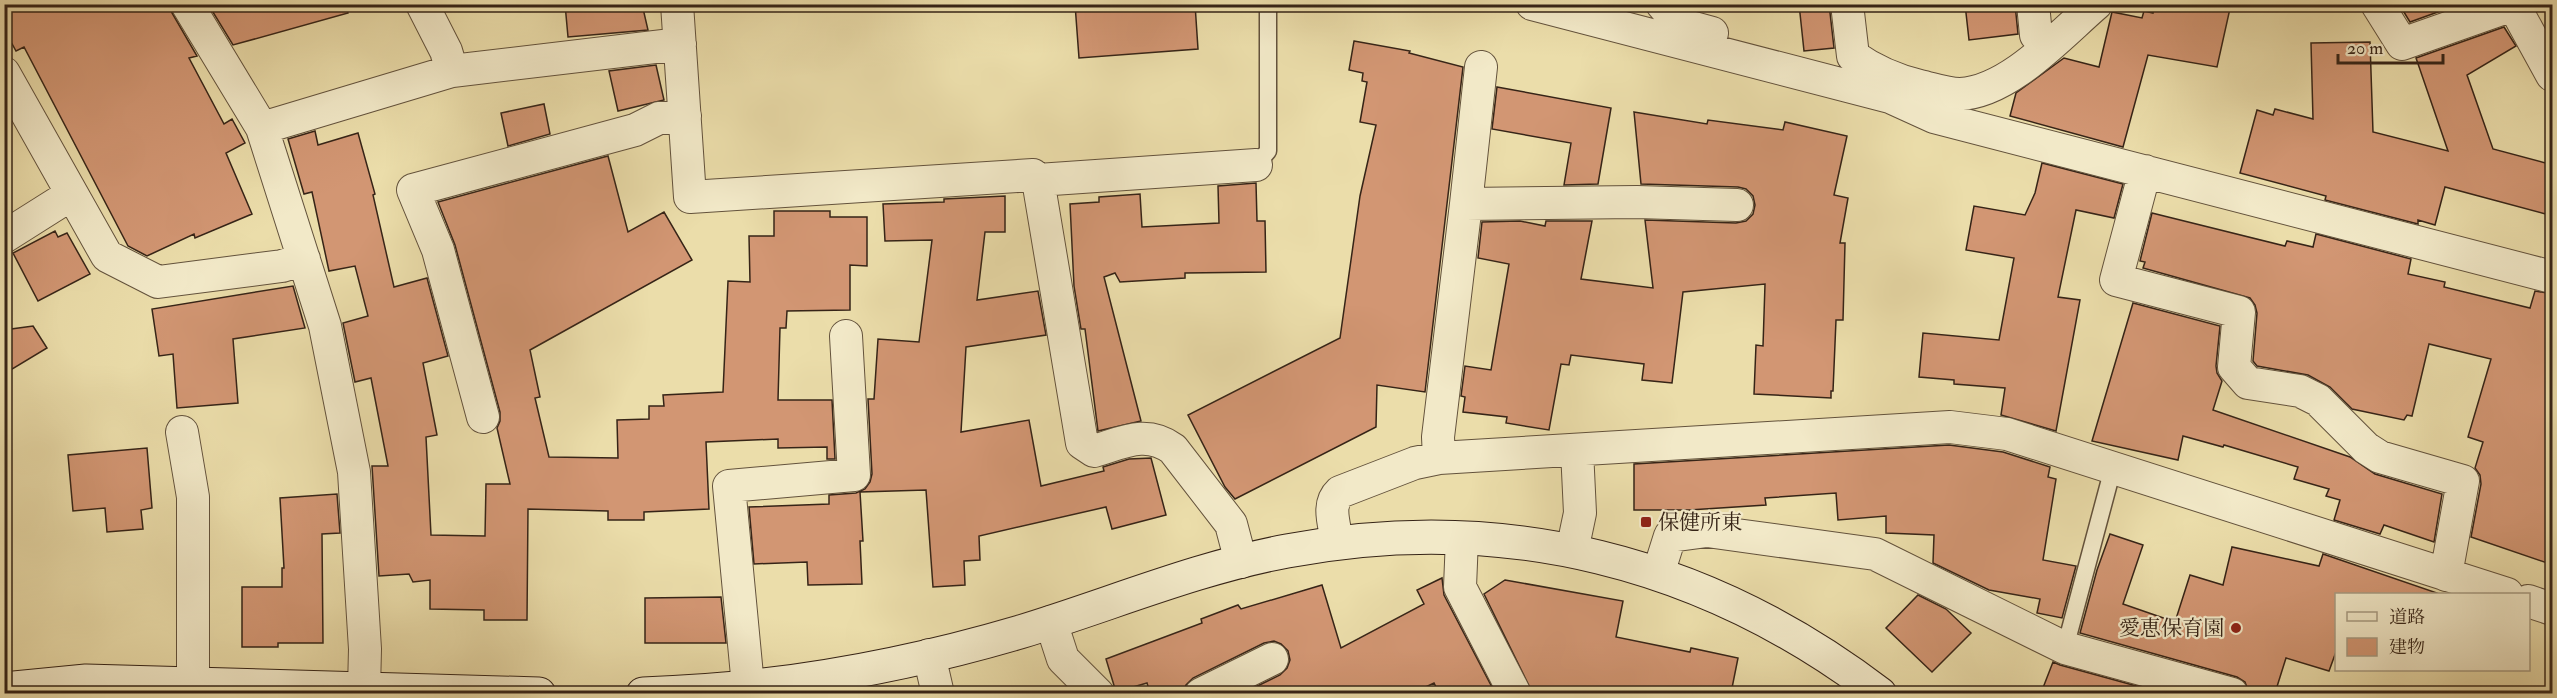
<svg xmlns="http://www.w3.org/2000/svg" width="2557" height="698" viewBox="0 0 2557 698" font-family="'IM FELL Double Pica','Noto Serif JP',serif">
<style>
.building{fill:#d29673;stroke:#362417;stroke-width:1.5}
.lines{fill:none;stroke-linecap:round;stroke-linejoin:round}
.lane-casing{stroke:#63523c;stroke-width:19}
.street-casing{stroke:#63523c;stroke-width:34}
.secondary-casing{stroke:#362417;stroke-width:35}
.lane{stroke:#f2e9c8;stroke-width:16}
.street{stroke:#f2e9c8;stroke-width:32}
.secondary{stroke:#f2e9c8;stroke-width:33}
.poi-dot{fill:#8f2418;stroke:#f2e9c8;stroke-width:2}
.labels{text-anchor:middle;stroke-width:4.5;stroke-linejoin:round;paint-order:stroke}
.poi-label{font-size:21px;fill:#362417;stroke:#f2e9c8;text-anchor:start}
</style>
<rect width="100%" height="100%" fill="#ebddaa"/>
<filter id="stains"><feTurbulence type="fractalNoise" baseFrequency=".00333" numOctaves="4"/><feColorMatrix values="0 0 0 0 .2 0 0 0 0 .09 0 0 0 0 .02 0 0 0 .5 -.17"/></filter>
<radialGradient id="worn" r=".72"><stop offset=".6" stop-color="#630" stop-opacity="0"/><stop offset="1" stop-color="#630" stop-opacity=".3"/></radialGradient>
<path class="building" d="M4 4H169L172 13 197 56 189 58 224 124 232 119 245 143 226 153 252 214 195 238 194 234 147 256 128 246 24 47 16 51 4 29Z
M208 4H346L348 13 233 45Z
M565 4H642L648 30 568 37Z
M1075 4H1195L1198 49 1079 58Z
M1799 4H1829L1834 48 1804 51Z
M1965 4H2015L2018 34 1969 40Z
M2155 4H2231L2217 67 2148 55 2123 147 2010 116 2016 93 2064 58 2099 67 2112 12 2142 18 2144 11 2153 13Z
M2399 4H2460L2410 22Z
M2504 27 2516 46 2467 75 2493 149 2553 165V216L2445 187 2435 225 2418 220V224L2325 200 2326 196 2240 173 2257 110 2273 115 2275 109 2313 119 2311 43 2370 42 2373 132 2448 151 2416 58Z
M1354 41 1410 51 1409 53 1463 67 1425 392 1377 385 1376 427 1235 499 1225 487 1188 415 1340 338 1360 196 1376 125 1360 122 1367 82 1362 81 1363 73 1349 70Z
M656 65 664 100 618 111 609 71Z
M1497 87 1611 108 1598 184 1564 185 1571 143 1492 129Z
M544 104 550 134 508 146 501 113Z
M1634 112 1707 124 1708 120 1783 130 1785 122 1847 136 1834 195 1848 198 1840 243H1845L1843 320H1836L1833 391H1831V398L1754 394 1756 345 1763 346 1765 284 1683 292 1672 383 1642 380 1644 364 1571 355 1569 365 1561 364 1549 430 1506 423 1507 417 1463 412 1465 397 1461 396 1465 366 1491 370 1509 264 1478 258 1482 222 1520 221 1545 226 1546 221H1592L1581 279 1653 288 1645 220 1736 223 1746 221 1753 214 1755 205 1753 196 1746 189 1738 187 1641 184Z
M315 131 318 145 358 133 375 194 373 195 394 287 427 278 448 356 423 363 437 435 426 437 431 535 485 536 486 484H510L497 428 500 421V412L455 245 438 202 608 156 628 232 664 212 692 260 530 350 540 397 535 398 549 457 618 458 617 420 649 419V406H664L663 395 723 392 728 281 750 282 749 236H774V211H830V217H867V266L850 265V310L787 311 786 328H780L778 400H832L835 459H827V447L778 448V439L706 442 709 509 644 512V520H608V511L528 509 527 620H484V610L430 609V580L413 582 409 574 379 576 372 466H388L371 378 355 382 343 323 368 316 355 266 329 271 312 192 304 194 288 139Z
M2042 163 2123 184 2114 218 2076 210 2058 297 2080 300 2056 431 2001 415 2005 388 1954 384V380L1919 377 1923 333 1999 340 2014 258 1966 250 1974 206 2025 215 2035 193Z
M1256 183 1257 221H1265L1266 272 1185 273V278L1120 282 1115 273 1104 277 1141 421 1098 431 1085 329H1081L1074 286 1070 204 1099 202V197L1140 194 1142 227 1219 223 1218 186Z
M1005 196V232H985L977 300 1038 291 1046 335 966 347 961 432 1029 420 1041 486 1104 471 1103 467 1129 459 1151 458 1166 515 1112 529 1106 507 979 536 980 560 964 561 965 585 933 587 926 490 860 492 863 541H860L862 584 808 585 807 562 754 564 749 507 829 504V495L856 493 865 489 870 482 872 474 868 399H874L878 339 919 342 932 240 885 241 883 204 944 202V199Z
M2152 213 2285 246 2287 241 2313 247 2316 234 2411 259 2408 274 2445 282 2444 287 2530 308 2535 291 2553 294V565L2471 537 2481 484 2480 475 2475 468 2483 442 2468 437 2491 359 2429 344 2412 416 2407 415 2404 420 2352 409 2330 387 2308 375 2257 366 2253 361 2257 313 2255 305 2250 298 2143 268 2145 262 2140 261Z
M55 231 58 237 67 233 90 274 38 301 13 253Z
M293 286 305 328 233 339 238 403 177 408 173 354 159 356 152 309Z
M2133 303 2220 326 2216 366 2217 373 2222 381 2213 410 2350 457 2375 474 2442 494 2434 542 2384 525 2380 534 2334 520 2340 500 2326 496 2329 489 2294 479 2298 467 2224 445 2223 447 2183 436 2178 460 2092 441Z
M33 326 47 348 4 374V330Z
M1949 445 2003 452 2050 467 2048 477 2056 479 2043 560 2076 566 2062 618 2037 613 2040 599 1989 590 1933 563 1934 535 1886 533V516L1838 520 1836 493 1765 498 1766 505 1689 510H1634V464Z
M147 448 152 508 141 510 143 529 107 532 105 508 73 511 68 455Z
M337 494 340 533 322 534 323 643H278V647H242V587H282V568H284L280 498Z
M2110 534 2143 545 2123 604 2175 622 2190 575 2223 585 2232 547 2319 566 2323 554 2437 593 2436 594H2337V649L2329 671 2286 658 2275 693H2249L2245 682 2237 677 2080 633 2097 570Z
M1442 578 1444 595 1495 693H1439L1434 683 1413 693H1243L1280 675 1287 668 1290 660 1288 651 1281 644 1274 641 1264 643 1193 678 1186 685 1183 693H1150L1147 683 1116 692 1106 659 1202 623 1201 619 1238 605 1241 609 1322 585 1341 648 1424 604 1417 590Z
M1505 580 1623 601 1616 637 1690 652 1691 648 1738 658 1731 693H1584L1544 687 1532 692 1484 594Z
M1918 595 1946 609 1971 633 1932 672 1886 628Z
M721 597 726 643H645V598Z
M2053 662 2060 665 2162 693H2041Z"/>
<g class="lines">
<g class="lane-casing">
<path id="lane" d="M1256 165 1268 151V4
M2065 648 2113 468"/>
</g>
<g class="street-casing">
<path id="street" d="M187 4 262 128 325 326 354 472 365 649 364 689
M422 4 446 51 452 71
M677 4 690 197 1033 175 1038 180 1256 165
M1532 4 1890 97 1934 117 2552 277
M1662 4 1679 24 1712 33
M1847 4 1853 56C1874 71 1895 80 1920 86 1933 89 1947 94 1960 94 2009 92 2060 35 2096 4
M2033 4 2036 35 2047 47
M2377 4 2402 44 2513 5
M2513 4 2552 75
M4 73 107 256 158 282 282 266 304 259
M262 128 452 71 680 44
M2145 171 2116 280 2239 312 2234 367 2248 383 2300 391 2318 400 2366 448 2380 457 2463 481 2446 575
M1038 180 1082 443 1094 451C1122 443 1146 429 1173 449L1231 524 1241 562
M1466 204 1481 67
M4 237 72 194
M483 417 438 250 413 190 635 130 659 118 685 116
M182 432 193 497V684
M1439 458 1438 437 1466 204 1637 202 1737 205
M1462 538 1460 587 1515 694
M1337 542C1335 525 1326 505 1340 492L1415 463 1439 458 1950 427 2007 434 2507 594
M1572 551 1580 513 1577 450
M1658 574 1670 536 1707 531 1875 554 2065 648 2232 694
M2528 601 2552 609
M1051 622 1063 659 1098 694
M929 655 938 694
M748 686 729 486 854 475 846 336
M1201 694 1272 659"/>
</g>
<g class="secondary-casing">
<path id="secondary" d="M4 689 86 681 539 694
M643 694C771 690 898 668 1020 632 1109 605 1196 568 1287 551 1503 510 1706 561 1880 694"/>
</g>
<use href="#lane" class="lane"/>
<use href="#street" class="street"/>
<use href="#secondary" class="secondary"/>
</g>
<g class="poi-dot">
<rect x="1640" y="516" width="12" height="12" rx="3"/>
<circle cx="2236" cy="628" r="6"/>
</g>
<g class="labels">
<g class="poi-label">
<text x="1658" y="529">保健所東</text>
<text x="2224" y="635" text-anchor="end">愛恵保育園</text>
</g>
</g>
<rect width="2557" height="698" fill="none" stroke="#ebddaa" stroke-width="24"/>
<rect x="6" y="6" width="2545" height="686" fill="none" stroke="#362417" stroke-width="3"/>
<rect x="12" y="12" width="2533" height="674" fill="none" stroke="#362417" stroke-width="1.5"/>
<rect x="2335" y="593" width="195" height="78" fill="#f2e9c8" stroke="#a79a81" stroke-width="1.5"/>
<rect x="2347" y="612" width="30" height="9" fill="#f2e9c8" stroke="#a79a81" stroke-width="1.5"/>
<text x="2389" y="623" font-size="18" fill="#362417">道路</text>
<rect x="2347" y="638" width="30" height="18" fill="#d29673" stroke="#a79a81" stroke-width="1.5"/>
<text x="2389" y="653" font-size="18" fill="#362417">建物</text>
<path d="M2338 54v9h105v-9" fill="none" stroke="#362417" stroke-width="3"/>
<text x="2347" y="54" font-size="18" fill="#362417" stroke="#f2e9c8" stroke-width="4.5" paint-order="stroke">20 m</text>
<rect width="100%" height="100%" filter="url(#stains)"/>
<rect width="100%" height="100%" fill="url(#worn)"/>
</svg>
